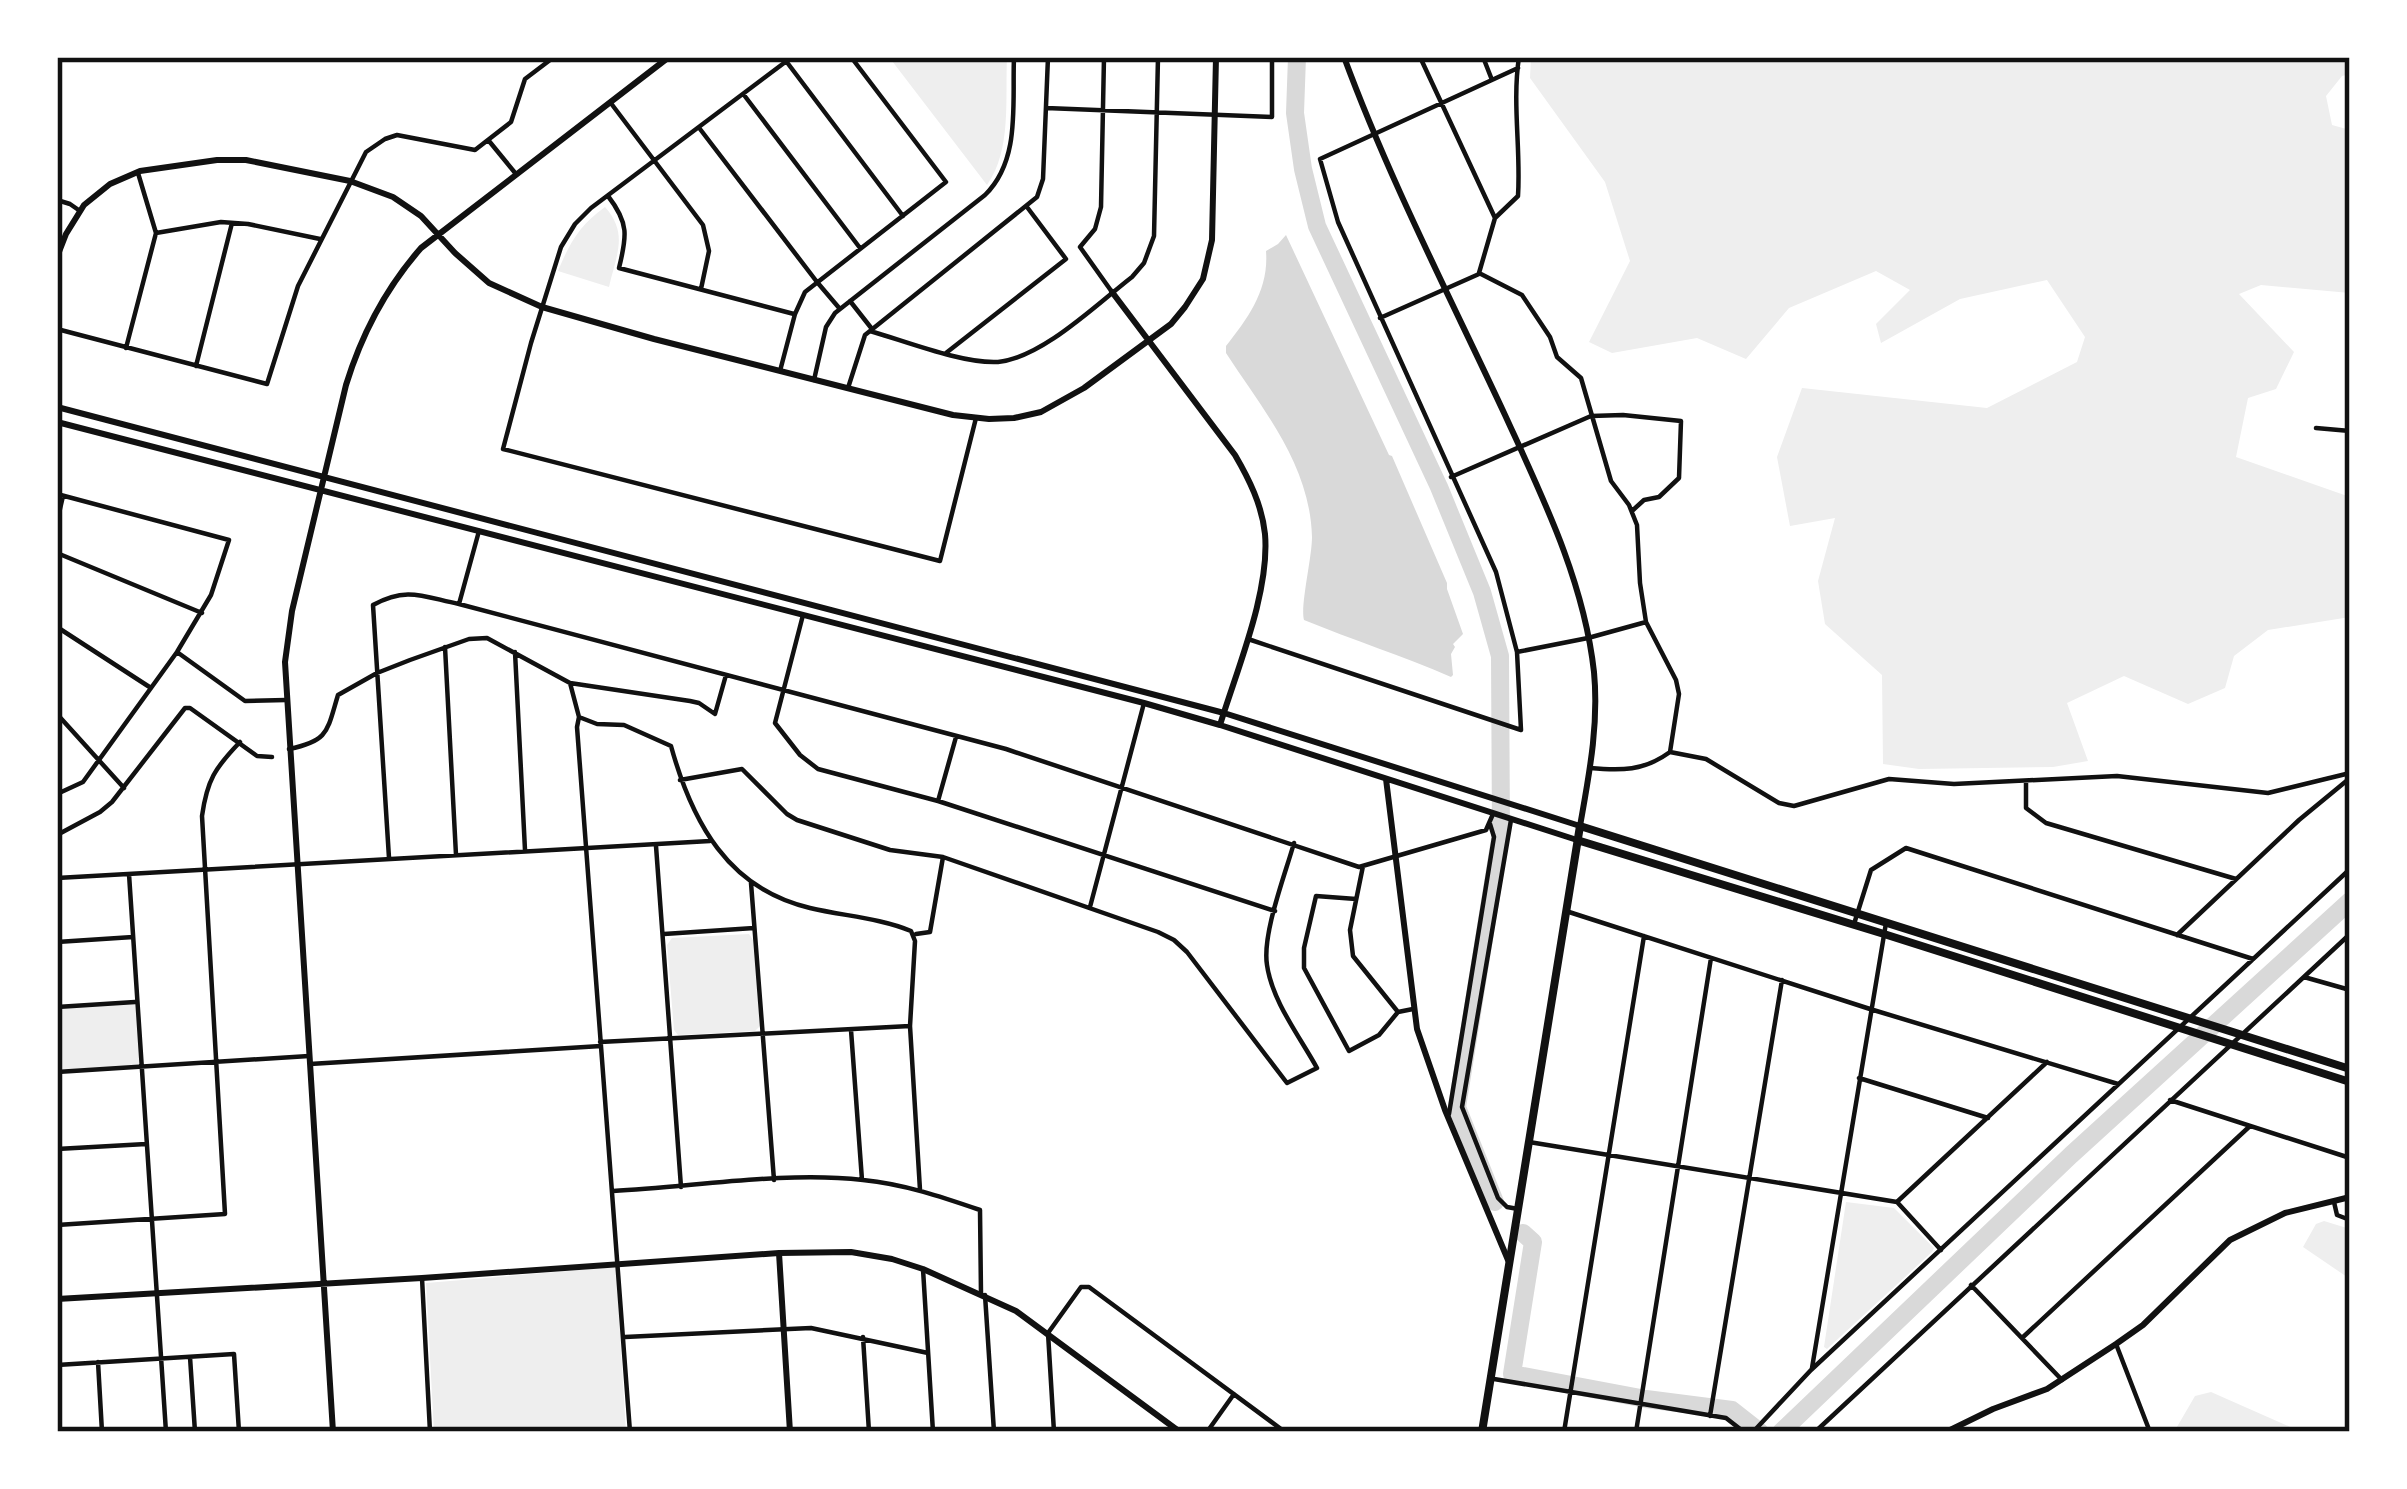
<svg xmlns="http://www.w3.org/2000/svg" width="2407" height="1489" viewBox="0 0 2407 1489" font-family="Signika,sans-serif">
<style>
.green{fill:#eee}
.water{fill:#d9d9d9}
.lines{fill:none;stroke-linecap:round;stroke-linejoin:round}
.river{stroke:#d9d9d9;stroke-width:18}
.pedestrian{stroke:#111;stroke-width:4.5}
.minor{stroke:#111;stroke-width:4.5}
.tertiary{stroke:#111;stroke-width:6}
.primary{stroke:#111;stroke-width:8}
.neatline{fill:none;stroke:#111;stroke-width:4.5}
</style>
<rect width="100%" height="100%" fill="#fff"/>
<path class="green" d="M889 57H1007C1005 98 1012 150 987 185Z
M1531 57H2350V74L2342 76 2326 96 2332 125 2350 130V293L2261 285 2239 294 2294 352 2276 389 2248 398 2236 457 2350 497V617L2268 630 2234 656 2225 688 2188 704 2124 676 2067 703 2088 761 2053 767 1919 769 1883 764 1882 675 1825 624 1818 581 1835 518 1790 526 1777 457 1802 388 1987 408 2077 362 2085 337 2047 280 1960 299 1881 343 1876 324 1910 290 1876 271 1789 308 1746 359 1697 338 1612 353 1589 342 1630 261 1605 182 1530 78Z
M605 207C629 234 616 255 609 287L558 271C570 242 580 225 605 207Z
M749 934 753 940 760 1026 755 1031 678 1035 674 1030 667 945 672 938Z
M137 1001 141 1067 57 1072V1007Z
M1846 1202 1894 1208 1934 1248 1932 1252 1827 1349 1824 1347Z
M2324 1221 2350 1229V1279L2303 1247 2316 1224Z
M616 1267 626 1432H434L426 1283Z
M2211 1392 2295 1429 2296 1432H2174L2195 1396Z"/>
<path class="water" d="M1286 235 1389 455 1392 456 1447 583V589L1463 634 1453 644 1455 647 1451 654 1453 675 1451 677C1403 656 1353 640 1304 620 1300 606 1312 558 1312 537 1310 464 1263 410 1226 353V346C1249 317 1269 289 1266 251L1278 244Z"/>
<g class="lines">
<path class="river" d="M1297 57 1295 113 1303 169 1317 226 1439 487 1482 592 1500 656 1501 833 1457 1107 1495 1202
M1523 1233 1533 1242 1512 1374 1646 1399 1732 1410 1760 1432
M1781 1432 2071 1155 2350 901"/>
<path class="pedestrian" d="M817 282 840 309
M850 301 872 329
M814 380 826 327 835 313 985 195C1021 160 1012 103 1014 57"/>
<path class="minor" d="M783 57 903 216
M792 57 591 208 575 224 561 247 531 343 503 449 940 561 976 418
M1104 57 1101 207 1095 229 1080 247 1112 292
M1420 57 1495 218
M1483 57 1492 80
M744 95 860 248
M610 102 703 225 709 251 701 289
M1046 108 1272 117V57
M700 129 817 282
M489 141 516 174
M608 196C629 223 627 236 619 268L794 314
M57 200 70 204 80 211
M156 233 221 222 248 224 320 239
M1479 273 1522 295 1550 337 1557 357 1581 378 1611 481 1629 505 1637 525 1640 583 1646 622 1676 680 1679 694 1670 752
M1479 273 1495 218 1518 196C1521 150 1512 103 1519 57
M1380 318 1479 274
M57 329 267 384 298 286 366 152 385 139 397 135 475 150 511 122 525 79 554 57
M870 331C905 341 963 364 998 362 1042 358 1097 304 1132 277L1144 263 1154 236 1158 57
M126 348 156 233 138 173
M946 353 1066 259 1027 207
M196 366 232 223
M780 371 795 314 805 292 946 182 851 57
M848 388 865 335 1037 197 1043 179 1048 57
M2316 428 2350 431
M1451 477 1591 416 1623 415 1681 421 1679 478 1659 497 1644 500 1632 511
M57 494 229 540 211 595 177 652 83 782 57 794
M57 522 63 496
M57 553 202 613
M459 604 479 531
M803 615 775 723 800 755 818 769 938 801 1275 911
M57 627 151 688
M1248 639 1521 730 1517 652 1496 572 1338 222 1320 159 1518 68
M445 647 456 855
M177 652 245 701 286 700
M515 652 525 850
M1517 652 1588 638 1646 622
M570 683 579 717 577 727 630 1432
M57 714 124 788
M579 717 597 724 624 725 671 746C692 822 728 889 810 908 844 916 880 918 911 931L915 941 910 1026 920 1190
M289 749C329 741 327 731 338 695L377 673 410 660 469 639 487 638 570 683 690 701 699 703 715 714 726 675
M1590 768C1621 771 1644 771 1670 752L1706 759 1779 803 1794 806 1889 779 1954 784 2117 776 2268 793 2350 773
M680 780 742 769 787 814 797 820 890 850 943 857 1158 932 1174 940 1187 952 1287 1083 1317 1068C1300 1037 1272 1001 1267 965 1262 934 1285 875 1294 843
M2026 782V808L2046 823 2236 879
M938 801 956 737
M1511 820 1462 1107 1498 1198 1507 1207 1518 1209
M57 835 100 812 112 802 185 708H190L257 756 272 757
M656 846 681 1187
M389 858 373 605C407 586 424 597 459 604L1006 749 1359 867 1486 830 1493 814
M1363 866 1350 930 1353 956 1398 1012 1413 1009
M129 874 166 1432
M57 878 710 841
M751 883 774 1180
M1356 899 1316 896 1304 948V968L1349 1051 1379 1035 1398 1012
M1090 907 1144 703
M1569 912 1870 1009 2118 1084
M1854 924 1871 870 1906 848 2253 959
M664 934 754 928
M916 934 930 932 943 857
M2177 935 2299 820 2350 778
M57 942 133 937
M2304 977 2350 990
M57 1007 135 1002
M851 1030 862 1180
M600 1042 910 1026
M310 1064 601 1046
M57 1072 309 1056
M1859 1078 1988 1118
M2170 1100 2350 1158
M1449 1114 1494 837 1490 824
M1529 1142 1897 1202 1941 1250
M57 1149 146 1144
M613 1191C693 1187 784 1171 863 1180 904 1184 942 1197 980 1210L981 1294
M1898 1201 2047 1062
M2334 1202 2337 1215 2350 1220
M57 1225 225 1214 202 816C207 780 215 768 240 742
M923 1269 933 1432
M422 1278 430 1432
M1971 1285 2062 1380
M985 1295 994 1432
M625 1337 811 1328 928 1353
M863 1337 869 1432
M2022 1338 2250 1126
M2116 1344 2150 1432
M190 1357 195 1432
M98 1362 102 1432
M57 1365 234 1354 239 1432
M1812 1368 1886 923
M1494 1379 1726 1418 1744 1432
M1710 1416 1782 980
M1054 1432 1048 1333 1081 1287H1089L1285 1432
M1207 1432 1234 1394
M1564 1432 1644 936
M1636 1432 1711 958
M1753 1432 1811 1370 2350 869
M1815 1432 2350 934"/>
<path class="tertiary" d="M57 257 66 234 84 205 110 184 140 171 217 160H246L350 181 393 197 421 216 455 253 489 283 542 307 654 339 953 415 989 419 1014 418 1041 412 1084 388 1171 324 1185 307 1203 279 1212 240 1216 57
M1112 292 1235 455C1249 479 1262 505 1265 534 1270 592 1237 669 1220 725
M57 407 1224 713 1580 826C1589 775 1599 725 1594 672 1584 581 1543 498 1505 415 1450 297 1389 179 1344 57
M57 422 1144 703 1220 725 1577 840
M1386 779 1417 1029 1445 1110 1508 1260
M779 1253 790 1432
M57 1299 422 1278 779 1253 851 1252 892 1259 923 1269 1016 1311 1180 1432
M333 1432 285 662 292 611 346 385C362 333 385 289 421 248L669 57
M1946 1432 1993 1409 2047 1389 2116 1344 2143 1325 2230 1240 2285 1213 2350 1197"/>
<path class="primary" d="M1577 840 1884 934 2350 1082
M1482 1432 1580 826 2350 1069"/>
</g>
<rect width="2407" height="1489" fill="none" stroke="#ffffff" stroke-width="120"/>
<rect x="60" y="60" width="2287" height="1369" class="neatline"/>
</svg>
